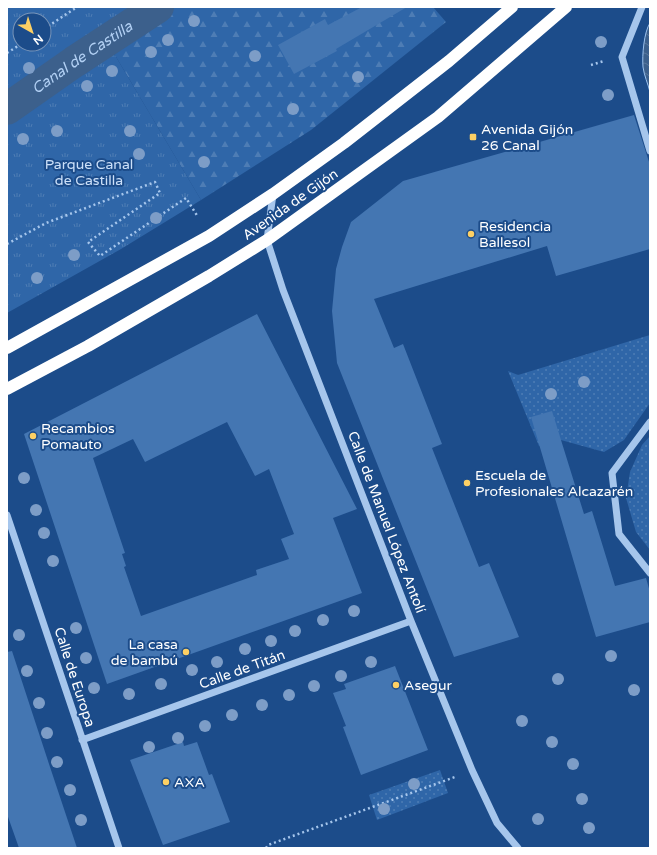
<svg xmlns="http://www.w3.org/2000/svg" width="657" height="855" viewBox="0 0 657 855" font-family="'Varela Round',sans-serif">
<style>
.grass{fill:url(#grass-dots)}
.forest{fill:url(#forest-firs)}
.park{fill:url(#park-tufts);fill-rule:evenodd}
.water{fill:url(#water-waves);stroke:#9ac1ee}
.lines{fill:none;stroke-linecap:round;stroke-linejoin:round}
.canal{stroke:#3c608c;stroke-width:32}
.building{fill:#4476b2;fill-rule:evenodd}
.path{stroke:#a6c6ec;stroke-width:2.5;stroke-dasharray:2 3;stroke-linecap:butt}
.minor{stroke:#a6c6ec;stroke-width:7}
.highway{stroke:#fff;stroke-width:12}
.tree{fill:#7d9dc7}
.poi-dot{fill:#fdd064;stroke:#1c4c8a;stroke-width:1.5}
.labels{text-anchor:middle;stroke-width:4;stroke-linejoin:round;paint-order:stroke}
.poi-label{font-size:14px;fill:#fff;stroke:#1c4c8a;text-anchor:start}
.park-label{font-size:14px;fill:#cce0f9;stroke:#1c4c8a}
.street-label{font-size:14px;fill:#fff;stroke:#1c4c8a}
.water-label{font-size:15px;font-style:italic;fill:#b2d0f4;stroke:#1c4c8a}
</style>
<defs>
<pattern id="grass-dots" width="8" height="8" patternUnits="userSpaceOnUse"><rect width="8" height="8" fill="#2f66a8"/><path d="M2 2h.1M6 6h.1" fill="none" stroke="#4e7db5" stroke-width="1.8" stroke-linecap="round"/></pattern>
<pattern id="forest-firs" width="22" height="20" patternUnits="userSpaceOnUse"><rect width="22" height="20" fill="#2f66a8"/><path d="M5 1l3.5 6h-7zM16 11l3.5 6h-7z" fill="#4e7db5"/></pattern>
<pattern id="park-tufts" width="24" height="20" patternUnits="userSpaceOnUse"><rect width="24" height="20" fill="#2f66a8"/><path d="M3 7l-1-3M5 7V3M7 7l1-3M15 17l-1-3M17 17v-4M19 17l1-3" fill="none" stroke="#4e7db5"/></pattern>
<pattern id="water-waves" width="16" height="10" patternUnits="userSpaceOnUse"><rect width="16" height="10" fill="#3c608c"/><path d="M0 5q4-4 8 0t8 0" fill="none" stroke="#59789d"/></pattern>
</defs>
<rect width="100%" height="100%" fill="#1c4c8a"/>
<path class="grass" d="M650 335V403L624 440 604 452 561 440 539 446 508 371 518 375Z
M650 436V550L636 532 626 498 630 472 642 445Z
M440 770 448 793 377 820 369 795Z"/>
<path class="forest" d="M145 7H433L446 22 311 130 201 200 106 40Z"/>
<path class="park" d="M7 7H145L106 40 201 200 121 249 7 313ZM20 20H44V44H20Z"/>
<path class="water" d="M650 23V92C648 84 644 75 643 67 642 55 644 32 650 23Z"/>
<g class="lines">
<path class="canal" id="s1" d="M7 109 74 62 158 7"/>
</g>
<path class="building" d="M362 7H407L336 49 337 51 294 74 278 45 325 19 328 25Z
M634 115 650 165V249L556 276 547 246 374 299 394 348 403 344 442 444 432 448 479 567 489 563 519 637 454 657 337 363 332 311 336 269 342 247 351 222 403 181Z
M257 314 357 509 333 518 362 593 107 684 24 434ZM227 422 255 476 269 469 294 534 281 539 289 559 256 570 257 575 141 616 124 567 126 566 122 554 125 553 93 458 133 439 145 462Z
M552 411 584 514 592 511 615 586 646 578 650 592V622L596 637 531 417Z
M12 651 49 764 77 848H19L7 814V652Z
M395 666 428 750 361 775 343 727 346 726 333 693 346 689 344 684Z
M183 742 184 746 197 742 209 775 212 774 230 822 163 845 130 760Z"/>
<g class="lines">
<path class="path" d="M44 29 77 7
M7 53 21 44
M591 65 604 61
M7 244 46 223 155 182 160 193 88 242 100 256 186 198 198 217
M266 848 268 845 455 777"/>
<path class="minor" d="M642 7 622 57 650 151
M273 194 267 240 283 290 411 621 472 770 497 823 518 848
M650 422 612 473 619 534 650 573
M7 515 119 848
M82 740 411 621"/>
<path class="highway" d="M7 348 209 236 273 194 344 143 449 61 512 7
M7 389 88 346 209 276 267 240 438 117 566 7"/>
</g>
<g class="tree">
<circle cx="194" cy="21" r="6"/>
<circle cx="168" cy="40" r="6"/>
<circle cx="601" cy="42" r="6"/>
<circle cx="151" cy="52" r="6"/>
<circle cx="255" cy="56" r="6"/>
<circle cx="29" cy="68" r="6"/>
<circle cx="112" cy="71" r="6"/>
<circle cx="358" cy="77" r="6"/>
<circle cx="87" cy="86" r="6"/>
<circle cx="608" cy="95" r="6"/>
<circle cx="293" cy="109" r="6"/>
<circle cx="57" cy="131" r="6"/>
<circle cx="130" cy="131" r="6"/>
<circle cx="23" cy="139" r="6"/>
<circle cx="139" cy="154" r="6"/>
<circle cx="204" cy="162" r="6"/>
<circle cx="156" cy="218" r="6"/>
<circle cx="74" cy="255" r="6"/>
<circle cx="37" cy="278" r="6"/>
<circle cx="584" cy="382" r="6"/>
<circle cx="551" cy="394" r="6"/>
<circle cx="24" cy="478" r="6"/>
<circle cx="36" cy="510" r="6"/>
<circle cx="44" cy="533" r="6"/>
<circle cx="53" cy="561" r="6"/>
<circle cx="354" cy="611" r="6"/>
<circle cx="323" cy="620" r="6"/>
<circle cx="76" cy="628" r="6"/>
<circle cx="295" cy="631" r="6"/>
<circle cx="19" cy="635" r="6"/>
<circle cx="271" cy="641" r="6"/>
<circle cx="245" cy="649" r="6"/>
<circle cx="611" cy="656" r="6"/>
<circle cx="86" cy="658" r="6"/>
<circle cx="217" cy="662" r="6"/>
<circle cx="371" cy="662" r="6"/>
<circle cx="192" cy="670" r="6"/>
<circle cx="27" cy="671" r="6"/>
<circle cx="341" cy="676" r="6"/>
<circle cx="558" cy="679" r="6"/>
<circle cx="161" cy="684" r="6"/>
<circle cx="314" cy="686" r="6"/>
<circle cx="94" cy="688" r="6"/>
<circle cx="634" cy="690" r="6"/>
<circle cx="129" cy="694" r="6"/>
<circle cx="289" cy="695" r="6"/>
<circle cx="39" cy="703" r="6"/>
<circle cx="262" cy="705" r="6"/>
<circle cx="232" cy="715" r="6"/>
<circle cx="522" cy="721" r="6"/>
<circle cx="205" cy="726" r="6"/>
<circle cx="47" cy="733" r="6"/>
<circle cx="178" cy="738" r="6"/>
<circle cx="552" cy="742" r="6"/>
<circle cx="149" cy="747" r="6"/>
<circle cx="57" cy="762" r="6"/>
<circle cx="573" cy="764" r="6"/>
<circle cx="414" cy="784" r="6"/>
<circle cx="70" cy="790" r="6"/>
<circle cx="582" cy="799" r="6"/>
<circle cx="384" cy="809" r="6"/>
<circle cx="538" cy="819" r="6"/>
<circle cx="81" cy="820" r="6"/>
<circle cx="589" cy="828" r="6"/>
</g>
<g class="poi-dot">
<rect x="469" y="133" width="8" height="8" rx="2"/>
<circle cx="471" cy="234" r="4"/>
<circle cx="33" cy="436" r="4"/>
<circle cx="467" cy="483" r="4"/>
<circle cx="186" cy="652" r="4"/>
<circle cx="396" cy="685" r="4"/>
<circle cx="166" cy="782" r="4"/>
</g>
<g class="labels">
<g class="poi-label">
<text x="481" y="134">Avenida Gijón<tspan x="481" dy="16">26 Canal</tspan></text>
<text x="479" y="231">Residencia<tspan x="479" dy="16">Ballesol</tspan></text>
<text x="41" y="433">Recambios<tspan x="41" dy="16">Pomauto</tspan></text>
<text x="475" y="480">Escuela de<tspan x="475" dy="16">Profesionales Alcazarén</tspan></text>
<text x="178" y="649" text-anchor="end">La casa<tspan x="178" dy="16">de bambú</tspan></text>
<text x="404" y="690">Asegur</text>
<text x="174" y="787">AXA</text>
</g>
<g class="park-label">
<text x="89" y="169">Parque Canal<tspan x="89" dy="16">de Castilla</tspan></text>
</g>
<g class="street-label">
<text transform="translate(290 204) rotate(-35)" y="5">Avenida de Gijón</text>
<text transform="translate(387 522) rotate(69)" y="5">Calle de Manuel López Antolí</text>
<text transform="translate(242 669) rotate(-20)" y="5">Calle de Titán</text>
<text transform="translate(75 677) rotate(72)" y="5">Calle de Europa</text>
</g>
<g class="water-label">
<text dy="5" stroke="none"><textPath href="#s1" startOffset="91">Canal de Castilla</textPath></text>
</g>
</g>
<rect width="657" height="855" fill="none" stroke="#ffffff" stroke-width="16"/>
<g transform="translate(32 32) rotate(141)"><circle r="19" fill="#1c4c8a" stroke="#7794b9"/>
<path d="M0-3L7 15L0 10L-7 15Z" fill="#fdd064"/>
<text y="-6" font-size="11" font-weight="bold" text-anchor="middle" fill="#ffffff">N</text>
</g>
</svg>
